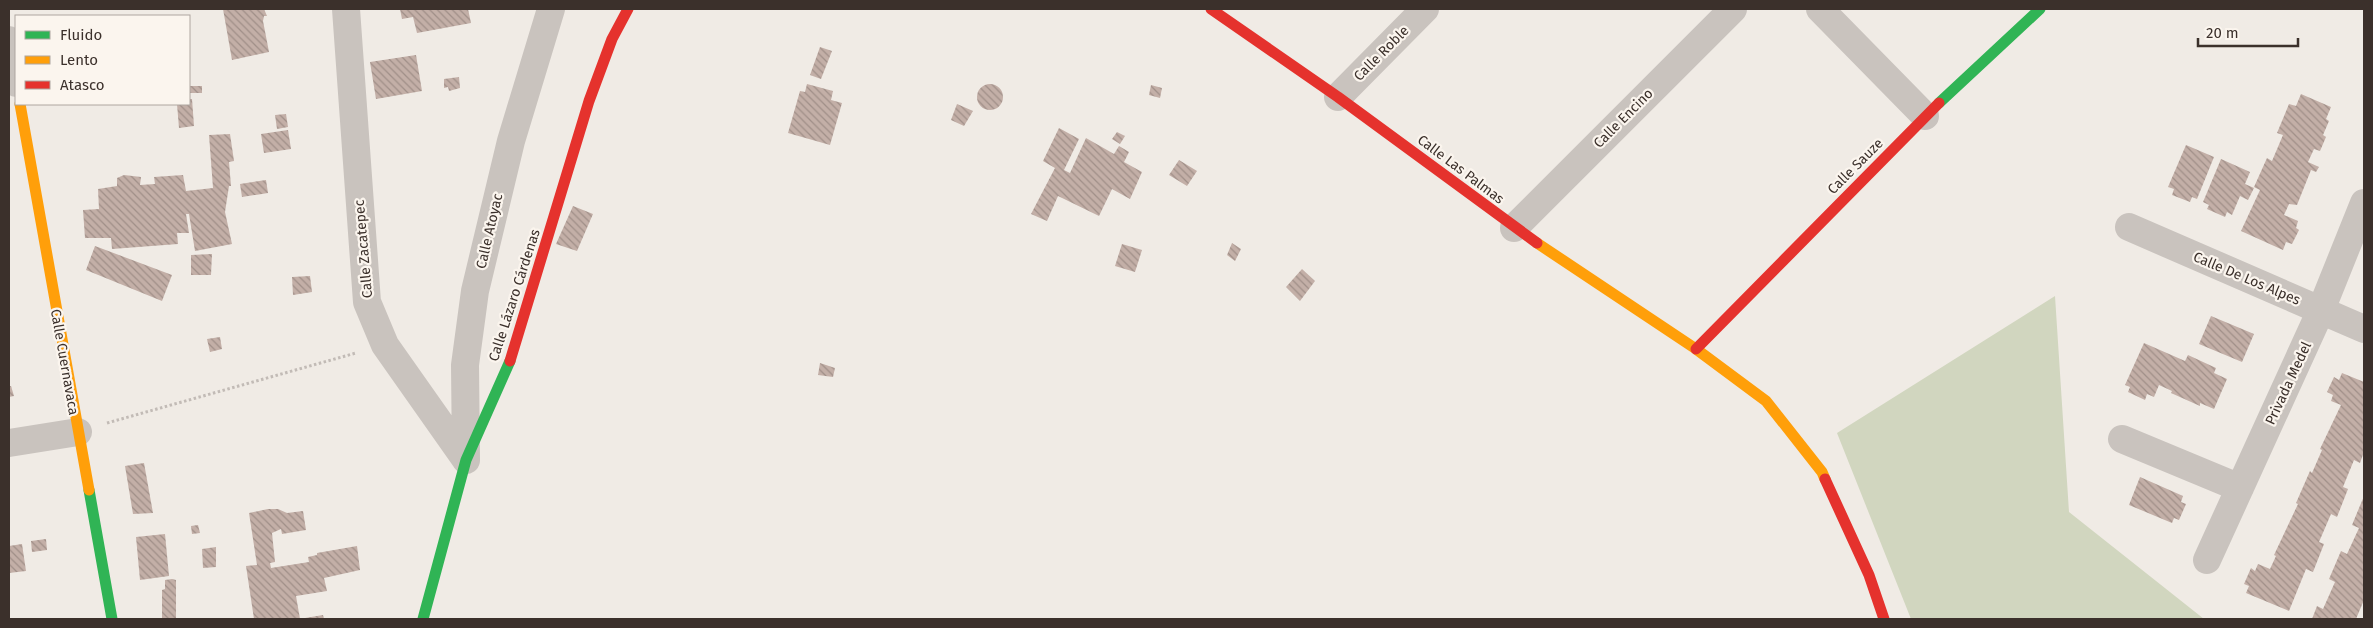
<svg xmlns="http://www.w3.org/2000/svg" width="2373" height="628" viewBox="0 0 2373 628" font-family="'Fira Sans',sans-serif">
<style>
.green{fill:#d1d6bf}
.building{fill:url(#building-back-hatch)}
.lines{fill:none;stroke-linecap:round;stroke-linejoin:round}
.path{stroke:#c2bbb6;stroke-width:3;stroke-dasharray:2.5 2.5;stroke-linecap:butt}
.street{stroke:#c9c3be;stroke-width:28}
.fast{stroke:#30b455;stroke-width:11}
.slow{stroke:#ff9f0a;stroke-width:11}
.jam{stroke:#e5322d;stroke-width:11}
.labels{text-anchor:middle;stroke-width:4.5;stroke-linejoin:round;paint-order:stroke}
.street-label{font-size:14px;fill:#3b302b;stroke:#fbf5ee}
</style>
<defs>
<pattern id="building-back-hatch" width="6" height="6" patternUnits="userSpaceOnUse" patternTransform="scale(1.25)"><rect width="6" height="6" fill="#c3afa7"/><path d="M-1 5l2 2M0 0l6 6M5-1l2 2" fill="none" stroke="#a08f88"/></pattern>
</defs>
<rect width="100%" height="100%" fill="#f0ebe5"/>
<path class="green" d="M2055 296 2069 512 2204 619H1911L1837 433Z"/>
<path class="building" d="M223 9H264L267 16H264L263 21 269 52 232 60Z
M400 9H468L471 23 417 33 413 17 402 19Z
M820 47 832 51 821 79 810 75Z
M416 55 422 91 376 99 370 62Z
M459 77 460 88 449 91 448 87 444 88V79Z
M807 84 833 91 831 100 842 103 830 145 788 133 800 91 805 92Z
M977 97a13 13 0 1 1 26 0a13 13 0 1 1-26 0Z
M1151 85 1162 88 1160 98 1149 95Z
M189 86H202V93H189Z
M2301 94 2331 107 2326 119 2329 121 2323 135 2326 137 2320 151 2314 149 2308 162 2319 167 2316 172 2311 170 2297 205 2289 204 2284 215 2298 221 2296 228 2299 230 2292 244 2286 242 2283 250 2241 231 2260 190 2254 187 2267 158 2272 161 2283 135 2277 133 2289 104 2296 106Z
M189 99H192L194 126 179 128 177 104H189Z
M957 104 973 111 964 126 951 120Z
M286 114 288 127 277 129 275 115Z
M1059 128 1079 139 1064 170 1070 173 1086 138 1114 154 1119 146 1129 152 1124 162 1142 172 1130 199 1112 189 1099 216 1058 196 1047 221 1031 214 1055 168 1043 161Z
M288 130 291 149 264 153 261 134Z
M1117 132 1125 136 1120 144 1112 139Z
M230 134 234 161 229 162 231 186H229L225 212 232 244 195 251 189 214H186L189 233H177L178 244 112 249 111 238H85L83 210 99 209 98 189 117 186V178L124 175 141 177 140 185 155 184 154 177 183 175 186 191 213 188 209 135Z
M2186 145 2214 157 2197 199 2192 197 2190 202 2172 195 2174 189 2168 187Z
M2221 159 2250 172 2245 184 2254 188 2248 200 2240 196 2232 215 2227 212 2225 217 2207 209 2209 205 2203 202Z
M1179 160 1197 171 1187 186 1169 175Z
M266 180 268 193 242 197 240 184Z
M573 206 593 214 577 251 556 244Z
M1232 243 1241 249 1235 261 1227 255Z
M1122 244 1142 250 1135 272 1115 266Z
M95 246 172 275 162 301 86 270Z
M212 254 211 275H191V255Z
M1302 269 1315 281 1300 301 1286 287Z
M310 276 312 292 293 295 292 277Z
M2211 316 2254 334 2242 362 2199 344Z
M220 337 222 349 210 352 207 339Z
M2144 343 2185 361 2188 355 2216 368 2214 373 2227 379 2214 409 2200 403V406L2171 393 2172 391 2159 385 2154 397 2147 394 2145 400 2128 392 2130 387 2125 385Z
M820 363 835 368 833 377 818 375Z
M2342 373 2364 382V452L2360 463 2354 460 2343 487 2348 489 2337 517 2331 514 2319 542 2324 544 2313 572 2306 569 2289 611 2246 593 2249 586 2244 584 2251 568 2255 571 2258 564 2270 569 2276 556 2274 555 2298 504 2296 503 2310 471 2312 473 2322 450 2320 449 2341 405 2331 401 2333 395 2327 392 2334 377 2339 380Z
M9 386H11L14 396 9 397Z
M144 463 153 513 133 514 125 466Z
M2140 477 2183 496 2181 502 2186 504 2179 520 2174 518 2172 523 2129 505Z
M2364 496V600L2356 619H2312L2317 606 2323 609 2335 582 2329 579 2341 551 2347 554 2359 528 2352 525Z
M268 509H278L287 513 303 511 306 530 282 534 281 529 272 533 275 562 270 563 271 568 309 562 308 557 317 555V553L357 546 360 570 324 578 327 591 296 596 300 619H254L246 566 257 565 249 513Z
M198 525 200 533 192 534 191 526Z
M165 534 169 576 140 580 136 537Z
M46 539 47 550 32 552 31 541Z
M22 544 26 571 9 573V546Z
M216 547V567L203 568 202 549Z
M172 579 176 580V619H162V590L165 589V580Z
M323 615 324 619H305V618Z"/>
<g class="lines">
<path class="path" d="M107 423 356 353"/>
<path class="street" d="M346 9 367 302 385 345 466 460
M1820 9 1925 116
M9 40 16 83
M1338 97 1425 9
M2129 227 2364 329
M1514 228 1733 9
M2122 439 2240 488
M9 443 78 432
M466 460 465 365 475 291 511 141 551 9
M2207 560 2321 310 2364 203"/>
<path class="fast" d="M1939 103 2040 9
M89 490 112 619
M423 619 466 460 510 361"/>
<path class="slow" d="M20 104 89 490
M1537 243 1696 349 1766 401 1822 472 1825 479"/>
<path class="jam" d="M1211 9 1338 97 1537 243
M1696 349 1939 103
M510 361 589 101 612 39 628 9
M1825 479 1869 575 1884 619"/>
</g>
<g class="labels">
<g class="street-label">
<text transform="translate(1381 53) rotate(-45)" y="5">Calle Roble</text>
<text transform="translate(1623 118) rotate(-45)" y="5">Calle Encino</text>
<text transform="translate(1855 166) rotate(-45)" y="5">Calle Sauze</text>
<text transform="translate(1461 169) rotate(37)" y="5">Calle Las Palmas</text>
<text transform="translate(489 231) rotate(-77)" y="5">Calle Atoyac</text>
<text transform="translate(363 249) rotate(-95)" y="5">Calle Zacatepec</text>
<text transform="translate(2247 278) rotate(23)" y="5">Calle De Los Alpes</text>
<text transform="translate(514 295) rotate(-72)" y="5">Calle Lázaro Cárdenas</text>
<text transform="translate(65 362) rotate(80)" y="5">Calle Cuernavaca</text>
<text transform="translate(2288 383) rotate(-65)" y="5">Privada Medel</text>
</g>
</g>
<rect width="2373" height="628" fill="none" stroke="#3b302b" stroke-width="20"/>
<rect x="15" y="15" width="175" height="90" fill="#fbf5ee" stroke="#aea6a0"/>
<rect x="25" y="31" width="25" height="8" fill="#30b455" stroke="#aea6a0"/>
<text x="60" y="40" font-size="15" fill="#3b302b">Fluido</text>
<rect x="25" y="56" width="25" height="8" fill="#ff9f0a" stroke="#aea6a0"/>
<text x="60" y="65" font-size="15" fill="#3b302b">Lento</text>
<rect x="25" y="81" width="25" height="8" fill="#e5322d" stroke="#aea6a0"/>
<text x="60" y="90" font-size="15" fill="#3b302b">Atasco</text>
<path d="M2198 38v8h100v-8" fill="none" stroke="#3b302b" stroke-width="2.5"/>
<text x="2206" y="38" font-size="15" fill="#3b302b" stroke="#fbf5ee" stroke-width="4" paint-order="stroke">20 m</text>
</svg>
